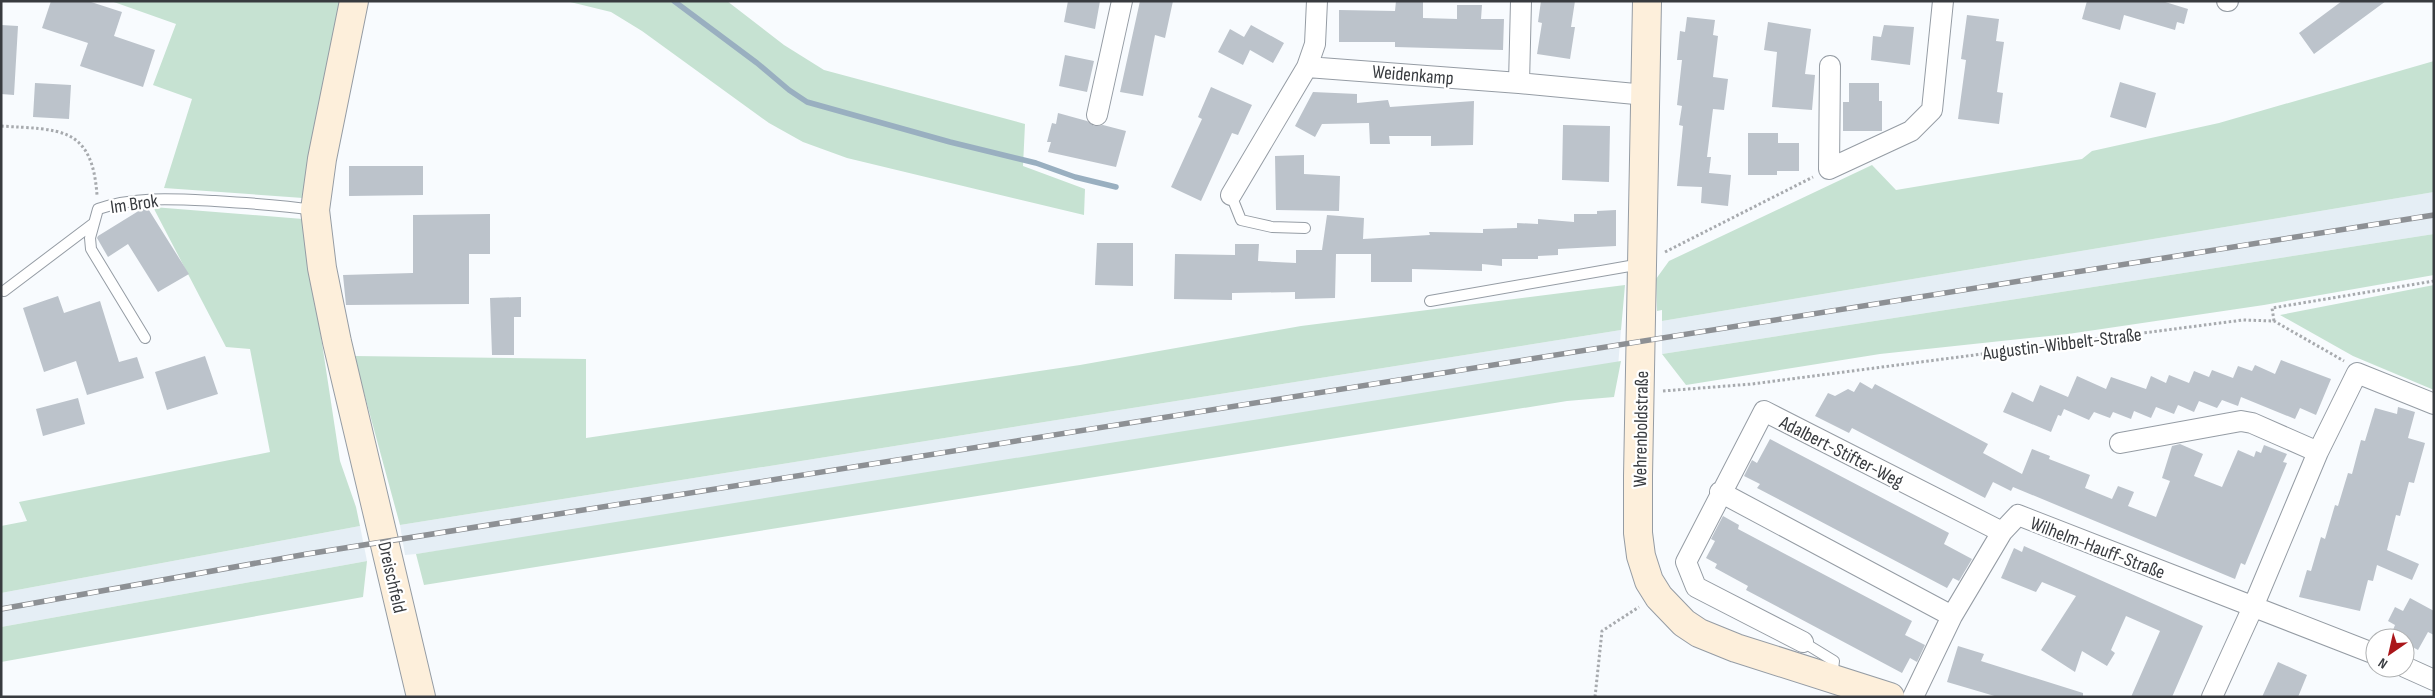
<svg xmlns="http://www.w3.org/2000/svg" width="2435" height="698" viewBox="0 0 2435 698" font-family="'Sofia Sans Condensed',sans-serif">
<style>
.built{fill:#e5eef5}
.green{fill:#c6e2d2}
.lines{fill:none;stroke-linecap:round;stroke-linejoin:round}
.stream{stroke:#99afc0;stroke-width:5.5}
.building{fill:#bcc3cb}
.lane-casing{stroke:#959ca4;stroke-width:12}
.street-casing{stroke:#959ca4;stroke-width:22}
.secondary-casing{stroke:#959ca4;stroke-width:30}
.path{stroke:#a7aaae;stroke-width:3;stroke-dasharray:2.5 2.5;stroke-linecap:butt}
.lane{stroke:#fff;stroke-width:10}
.street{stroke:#fff;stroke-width:20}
.secondary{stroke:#fdefdb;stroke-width:28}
.rail-casing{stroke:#8d9094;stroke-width:5.5}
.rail{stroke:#fff;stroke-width:4;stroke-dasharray:11;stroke-linecap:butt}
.labels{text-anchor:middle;stroke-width:4.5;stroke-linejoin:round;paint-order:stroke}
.street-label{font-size:19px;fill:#383b3f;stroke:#fff}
</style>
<rect width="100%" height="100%" fill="#f8fbfe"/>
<path class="built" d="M2434 192V234L1662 354V321Z
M1621 330 1617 379 416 554 405 555 400 525Z
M360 526 367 561 1 627V593Z"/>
<path class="green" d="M111 1H344L303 198 164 188 192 99 153 85 176 24Z
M566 1H727L784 45 824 70 1025 124 1023 166 1085 189 1084 215 847 158 803 142 769 123 642 31 611 12Z
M2434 61V192L1662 321V310L1657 311 1656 279 1669 261 1872 165 1896 190 2082 159 2092 151 2219 123Z
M153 207 303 219 340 461 356 507 360 526 1 593V526L27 521 19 502 270 452 250 349 226 347Z
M2434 234V275L2264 305 2068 334 1880 354 1686 385 1662 354Z
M1625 285 1621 330 400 525 354 356 586 359V438L1080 365 1301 326Z
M2434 285V390L2353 356 2280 315Z
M1621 361 1614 397 1567 401 424 585 416 554Z
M367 561 363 597 1 662V627Z"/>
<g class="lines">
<path class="stream" d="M674 1 757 63 789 90 807 102 950 142 1036 163 1075 177 1116 187"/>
</g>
<path class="building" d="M51 1H88L122 12 114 36 155 50 143 87 80 66 88 43 42 28Z
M1068 1H1100L1095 29 1064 22Z
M1140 1H1173L1165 38 1155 35 1143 96 1120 92Z
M1396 1H1423V18L1457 19V5H1482L1481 19H1504L1503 50 1395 47V42H1339V10L1395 11Z
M1541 1H1575L1571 27H1575L1570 59 1537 54 1542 23 1538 22Z
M2087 1H2162L2188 9 2184 24 2177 22 2175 30 2124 15 2120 30 2082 19Z
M2342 1H2386L2314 54 2299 33Z
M1967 15 1999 19 1996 41 2004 42 1997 92 2003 93 1999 124 1958 119 1966 60 1961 59Z
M1687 17 1715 20 1713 35 1718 36 1713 77 1728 79 1724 110 1713 109 1707 157H1711L1709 173 1731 175 1728 206 1701 203 1702 187 1677 186 1683 126 1679 125 1682 106 1677 105 1682 60H1677L1680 31 1685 32Z
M1768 22 1811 29 1805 74 1815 75 1812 110 1772 107 1777 52 1764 50Z
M1 25 18 26 14 95 1 94Z
M1251 25 1284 43 1273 63 1250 50 1243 65 1218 52 1230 29 1244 37Z
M1884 25 1914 27 1910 65 1871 60 1873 36 1881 37Z
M1065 55 1094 61 1087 92 1059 86Z
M2120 82 2156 93 2146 128 2110 117Z
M35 83 71 85 69 119 33 117Z
M1849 83H1879V101H1882V131H1843V102H1849Z
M1211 87 1252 105 1238 135 1232 133 1201 201 1171 187 1202 119 1198 117Z
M1313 92 1357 94V103L1388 100 1390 107 1474 101 1473 145 1431 146V136H1389L1390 144H1370L1369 123 1322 124 1315 137 1295 126Z
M1058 113 1087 121 1094 126 1103 125 1126 131 1116 167 1048 152 1051 142H1047L1052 123 1056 124Z
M1563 125 1610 126 1609 182 1562 180Z
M1748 133H1778V143H1799V171H1777V175H1748Z
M1304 155V174L1340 176 1339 211 1276 210 1275 156Z
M349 166H423V195L349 196Z
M145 207H147L189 274 158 292 128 244 108 257 97 238 98 236Z
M1616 210V246L1558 249V255L1538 256V259H1502V266L1482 264V271L1412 269V282H1371V254H1336L1335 298 1295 299V292L1232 293V300L1174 299 1175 254 1235 255V244H1259L1258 261 1296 263V250H1322L1327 215 1364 218 1363 239 1430 235 1429 232 1483 233V229L1517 228V223L1538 224V219L1574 222V214H1597V211Z
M490 214V254H469V304L346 305 343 275 413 273V215Z
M1097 243H1133V286L1095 285Z
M58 296 64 313 100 301 119 362 137 357 144 378 87 395 76 361 44 372 23 308Z
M521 297V317H514V355H492L490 298Z
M205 356 218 394 167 410 155 372Z
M2281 360 2331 379 2316 415 2300 408 2295 419 2241 397 2238 406 2222 400 2217 408 2199 401 2194 412 2178 405 2174 414 2156 407 2151 418 2134 411 2131 419 2113 412 2110 418 2094 412 2089 420 2064 409 2061 416 2058 415 2051 432 2003 412 2012 392 2033 402 2040 385 2068 397 2077 376 2106 389 2111 377 2146 389 2151 376 2166 383 2169 375 2189 383 2194 371 2209 377 2212 370 2233 378 2238 366 2252 371 2255 365 2275 374Z
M1860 382 1872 389 1875 384 1988 444 1983 453 2022 474 2032 449 2050 456 2049 459 2090 475 2085 488 2112 499 2118 486 2134 492 2128 506 2156 517 2170 481 2162 478 2172 446 2180 444 2203 454 2194 476 2222 487 2238 450 2254 457 2256 451 2261 453 2264 445 2287 454 2283 462 2287 463 2245 565 2241 563 2235 579 2013 487 2011 491 1993 482 1985 498 1852 428 1849 433 1815 416 1828 393 1835 396 1848 389 1854 392Z
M78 398 85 424 43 436 36 409Z
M2398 407 2415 412 2408 438 2425 443 2414 483 2409 482 2400 516 2396 515 2387 550 2419 564 2412 580 2377 565 2373 581 2368 580 2360 611 2299 597 2307 570 2311 571 2321 537 2325 539 2335 505 2338 506 2348 473 2352 474 2361 440 2365 441 2375 408 2397 414Z
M1770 439 1949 533 1944 544 1972 559 1959 581 1953 578 1947 588 1757 488 1760 484 1744 476 1752 460 1757 463Z
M1723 516 1739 525 1738 529 1912 621 1905 635 1925 645 1917 662 1910 658 1902 673 1746 590 1748 586 1715 568 1717 564 1706 558 1715 541 1711 539Z
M2024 546 2203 626 2172 697H2131L2160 631 2126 616 2111 650 2115 653 2107 666 2082 651 2075 672 2041 650 2076 596 2042 582 2036 592 2001 578 2014 548 2022 552Z
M2410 598 2434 611V635L2428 632 2418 650 2405 643 2404 636 2393 630 2395 625 2388 621 2395 607 2403 611Z
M1958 646 1984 654 1981 661 2083 693V697H1998L1947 682Z
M2278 662 2307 675 2298 697H2262Z"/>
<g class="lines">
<g class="lane-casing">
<path id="lane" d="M1231 195 1241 220 1272 227 1305 228
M4 291 94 223
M1430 301 1641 264
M145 338 91 249 90 238 98 209C136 196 175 199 215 201 248 203 281 205 314 210
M1803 642 1834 661 1832 677"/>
</g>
<g class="street-casing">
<path id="street" d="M2227 1H2228
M1830 66 1829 169 1911 131 1932 110 1943 1
M1307 67 1519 83 1646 95
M1519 83 1521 1
M1097 115 1122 1
M1231 195 1307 67 1315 44 1317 1
M2120 443 2241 421 2252 423 2318 452
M1720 492 1952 616
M1803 642 1696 587 1686 562 1764 411 2002 532
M2405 667 2434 680
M1913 697 1952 616 2002 532 2018 515 2375 654
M2212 697 2253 607 2318 452 2357 373 2434 404"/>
</g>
<g class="secondary-casing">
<path id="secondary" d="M354 1 322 159 315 210 322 268 337 342 421 697
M1647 1 1638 476V533L1641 556 1649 581 1659 597 1684 623 1699 633 1736 648 1890 697"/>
</g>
<path class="path" d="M1 126C59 130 92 125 97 195
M1665 252 1813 177
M2274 321 2272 308 2434 281
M1663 391 1752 384 2243 320 2274 321 2344 361
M1595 697 1602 631 1639 607"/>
<use href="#lane" class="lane"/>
<use href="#street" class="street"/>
<use href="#secondary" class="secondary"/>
<g class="rail-casing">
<path id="rail" d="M1 609 307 554 2434 215"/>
</g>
<use href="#rail" class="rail"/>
</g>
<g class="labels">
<g class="street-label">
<text transform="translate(1413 74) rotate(5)" y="7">Weidenkamp</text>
<text transform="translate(134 203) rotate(-8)" y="7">Im Brok</text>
<text transform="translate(2062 343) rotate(-7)" y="7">Augustin-Wibbelt-Straße</text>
<text transform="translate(1640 429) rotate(-89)" y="7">Wehrenboldstraße</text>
<text transform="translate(1842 451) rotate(27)" y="7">Adalbert-Stifter-Weg</text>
<text transform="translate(2098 547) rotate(21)" y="7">Wilhelm-Hauff-Straße</text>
<text transform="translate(393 577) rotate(77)" y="7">Dreischfeld</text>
</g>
</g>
<rect width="2435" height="698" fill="none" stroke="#383b3f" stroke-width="5"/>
<g transform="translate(2390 653) rotate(214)"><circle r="24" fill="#ffffff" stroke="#afb1b2"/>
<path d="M0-4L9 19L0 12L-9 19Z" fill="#aa161a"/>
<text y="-8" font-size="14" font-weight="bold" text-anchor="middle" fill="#383b3f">N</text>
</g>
</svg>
